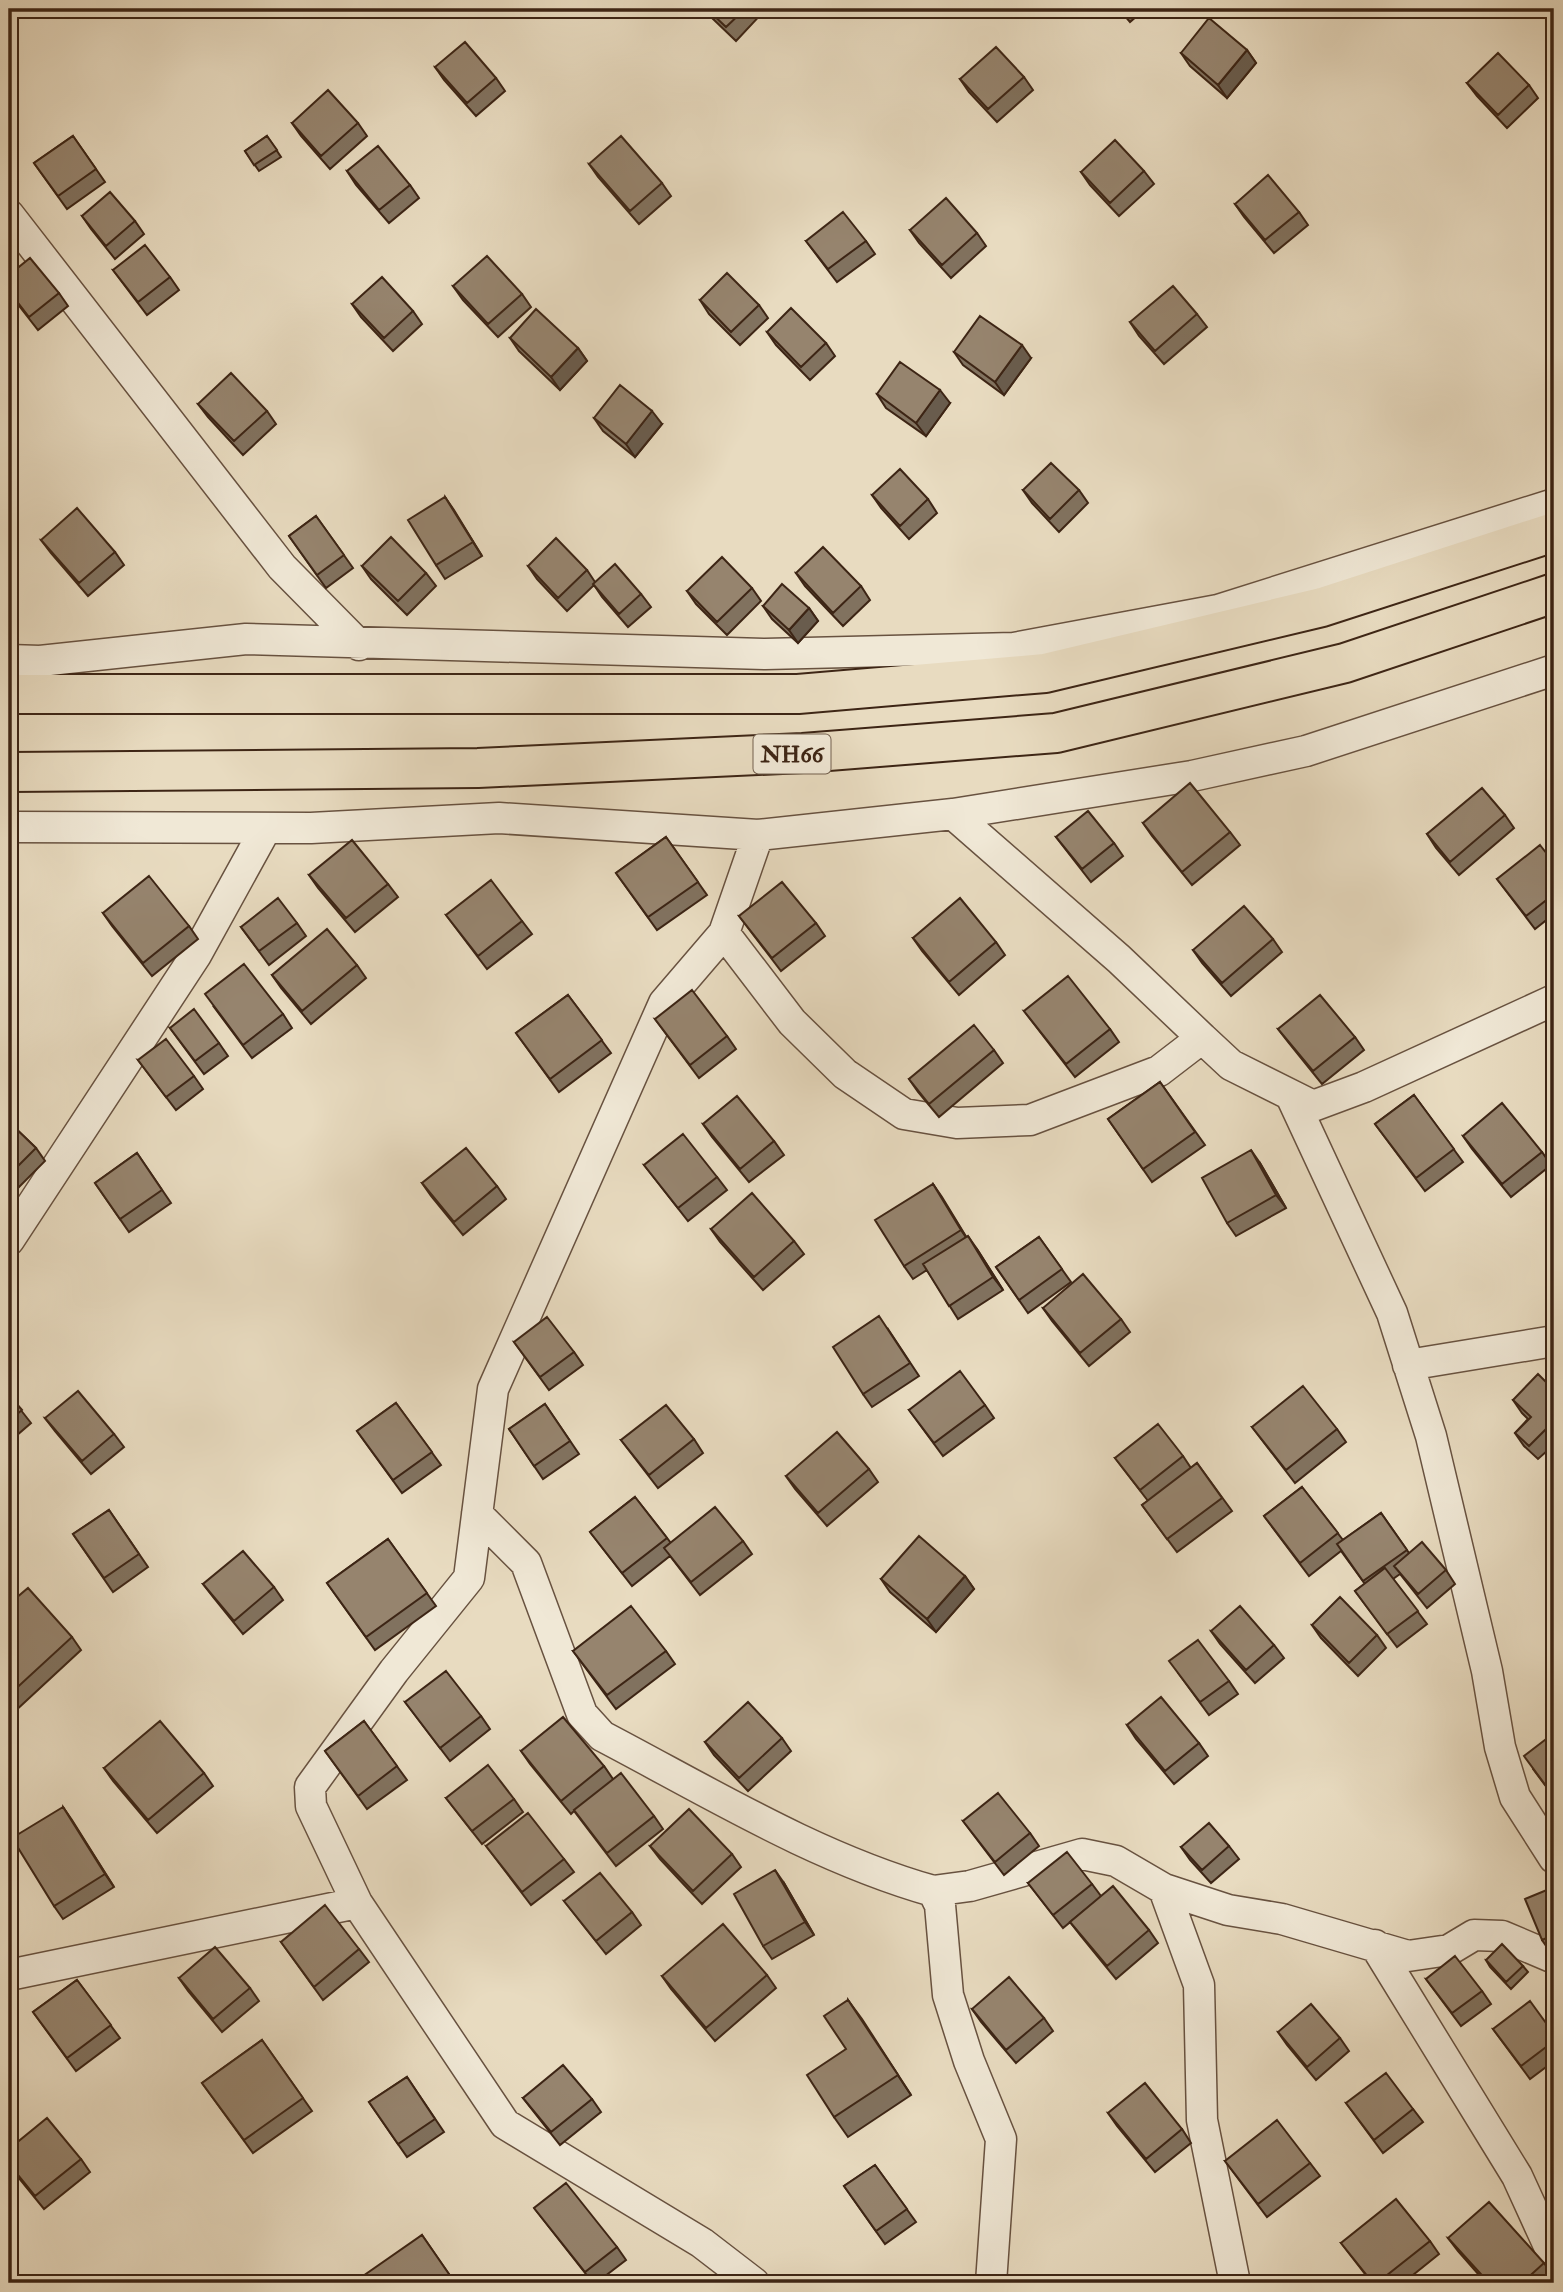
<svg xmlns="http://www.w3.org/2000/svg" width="1563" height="2292" viewBox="0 0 1563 2292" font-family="'IM FELL Double Pica',serif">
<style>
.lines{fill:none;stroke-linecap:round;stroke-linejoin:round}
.minor-casing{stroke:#685240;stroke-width:33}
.highway-casing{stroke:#3d2515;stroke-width:42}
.minor{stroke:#f0e8d6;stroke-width:30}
.highway{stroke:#e8dbc0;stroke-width:38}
.wall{fill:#81725f;stroke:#3d2515;stroke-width:2}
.shaded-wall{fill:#695c4d;stroke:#3d2515;stroke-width:2}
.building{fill:#96846e;stroke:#3d2515;stroke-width:2}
.labels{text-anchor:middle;stroke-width:5;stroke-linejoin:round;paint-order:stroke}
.shield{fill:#f0e8d6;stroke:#73604f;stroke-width:2}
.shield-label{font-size:23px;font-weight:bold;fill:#3d2515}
</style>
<rect width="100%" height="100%" fill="#e8dbc0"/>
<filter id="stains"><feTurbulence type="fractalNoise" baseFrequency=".00286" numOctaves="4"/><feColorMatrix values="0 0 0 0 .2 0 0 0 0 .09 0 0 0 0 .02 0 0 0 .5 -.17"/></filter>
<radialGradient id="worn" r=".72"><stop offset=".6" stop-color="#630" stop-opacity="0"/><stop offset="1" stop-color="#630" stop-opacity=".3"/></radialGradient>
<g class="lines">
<g class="minor-casing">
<path id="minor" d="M9 215 282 567 359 645
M9 660 40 661 246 639 765 654 1014 648 1218 610 1554 504
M953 814 1119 959 1202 1038
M9 827 311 828 499 818 758 835 953 814 1192 776 1306 751 1554 670
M758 835 724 933 792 1022 845 1074 904 1114 957 1123 1030 1120 1159 1071 1202 1038 1231 1065 1313 1106 1364 1087 1554 1000
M724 933 664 1003 493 1389 469 1578 394 1671 310 1787 311 1806 357 1903 505 2124 702 2243 754 2283
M1292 1098 1392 1313 1431 1436 1487 1671 1500 1747 1515 1797 1554 1858
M9 1240 196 955 266 828
M1408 1365 1554 1341
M477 1514 526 1563 582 1714 602 1736C709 1792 816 1858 933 1891L940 1905 948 1995 969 2061 1001 2139 991 2283
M1164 1889 1199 1985 1202 2120 1235 2283
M933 1891 970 1886 1082 1854 1116 1861 1164 1889 1228 1910 1282 1919 1408 1956 1449 1950 1474 1935 1502 1936 1554 1958
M1375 1945 1517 2176 1554 2257
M9 1975 357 1903"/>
</g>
<g class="highway-casing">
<path id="highway" d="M9 694H798L1045 673 1322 607 1554 532
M9 772 478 768 803 753 1056 733 1345 663 1554 593"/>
</g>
<use href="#minor" class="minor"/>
<use href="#highway" class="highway"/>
</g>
<path class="wall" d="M705 9H766L736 41 710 16Z
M1119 9H1145L1130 22Z
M1247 50 1256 63 1227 98 1190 66 1181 53Z
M435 67 496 78 505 91 476 116 444 80Z
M1024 77 1033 90 997 122 969 92 960 79Z
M1467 83 1529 85 1538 98 1507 128 1477 96Z
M292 123H358L367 136 330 169 301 136Z
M73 136 105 182 67 209 34 163Z
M267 136 281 157 259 171 245 151Z
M589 164 662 183 671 196 639 224 598 177Z
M347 171 410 185 419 198 389 223 356 185Z
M1144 171 1154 184 1119 216 1090 185 1081 172Z
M1235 204 1299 212 1308 225 1274 253 1244 217Z
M82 216 135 221 144 234 115 259 91 229Z
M910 230 977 233 986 246 951 278 919 243Z
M806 241H866L875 254 837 282Z
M113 270 170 277 179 290 147 315Z
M9 275 59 293 68 306 38 330 9 293Z
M453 286 522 294 531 307 498 337 463 300Z
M700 300 759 305 768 318 740 345 709 314Z
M352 304 413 311 422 324 393 351 361 317Z
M1197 314 1207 327 1164 364 1139 336 1130 322Z
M767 332 826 343 835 356 810 380 776 345Z
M510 338 578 348 587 361 560 390 519 351Z
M954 352 1031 358 1004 395 963 365Z
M877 394 950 403 926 436 886 408Z
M198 404 267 411 276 424 243 455 208 417Z
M594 418 662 424 635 457 603 431Z
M1023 490H1079L1088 503 1059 532 1032 503Z
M872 495 928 499 937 513 909 539 881 508Z
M445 497 482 556 445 579 436 565Z
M316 516 353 568 326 588 289 536Z
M41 540 115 552 124 565 88 596 51 553Z
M362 566 426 573 436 586 407 615 371 579Z
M528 566 587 570 595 582 641 594 651 607 628 627 602 597 594 585 567 611 537 579Z
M796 573 861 586 870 600 843 626 805 586Z
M752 588 761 601 727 635 696 604 687 591Z
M763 606 809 608 818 621 798 643 772 619Z
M1505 815 1514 828 1459 875 1436 848 1427 834Z
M1143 823 1230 832 1240 845 1192 885 1152 836Z
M666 837 707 895 657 930 616 873Z
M1056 837 1114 843 1123 856 1091 882Z
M1554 863V914L1535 929 1497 879Z
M309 875 388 884 398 897 355 932 318 888Z
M103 913 189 926 198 939 152 976 112 926Z
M446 915 522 921 532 934 487 969Z
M739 916 816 923 825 936 781 971Z
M297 923 306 936 269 965 241 927Z
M913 938 996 942 1005 955 959 995 922 951Z
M1273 939 1282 952 1231 996 1202 963 1193 950Z
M357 965 366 978 311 1024 281 988 272 975Z
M568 995 611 1053 559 1092 516 1033Z
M214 1007 283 1014 292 1028 252 1058Z
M1024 1011 1110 1029 1119 1042 1075 1077Z
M655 1019 727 1036 736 1049 699 1078Z
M170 1028 219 1043 228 1056 204 1074Z
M1278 1029 1355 1037 1364 1050 1322 1084 1288 1042Z
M994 1050 1003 1063 939 1117 918 1092 909 1079Z
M138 1060 194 1076 203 1089 176 1110Z
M1160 1082 1205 1145 1152 1182 1108 1119Z
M1414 1095 1463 1162 1425 1191 1375 1124Z
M9 1122 36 1148 45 1161 9 1197Z
M703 1124 774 1141 784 1155 749 1182 712 1137Z
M1463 1136 1542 1152 1551 1165 1511 1197 1472 1149Z
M137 1153 171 1203 129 1232 95 1183Z
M1260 1163 1286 1208 1236 1236 1227 1223Z
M644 1165 717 1177 727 1190 688 1221Z
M422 1183 497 1186 506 1199 463 1235 431 1196Z
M933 1184 966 1237 977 1249 1003 1290 958 1319 927 1270 913 1279 904 1266Z
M711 1229 794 1241 804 1254 763 1290 720 1242Z
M1039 1237 1071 1282 1028 1313 996 1267Z
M1043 1308 1121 1319 1130 1332 1089 1366 1052 1321Z
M888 1329 919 1376 872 1407 863 1394Z
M514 1342 574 1352 583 1365 549 1390Z
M1554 1390V1459L1548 1450 1538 1459 1524 1446 1515 1433 1528 1419 1522 1413 1513 1400Z
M9 1395 31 1423 9 1442Z
M396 1403 441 1465 402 1493 357 1431Z
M545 1404 579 1454 543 1479 509 1429Z
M985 1405 994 1418 943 1456 909 1410Z
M45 1418 114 1434 124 1447 91 1474 55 1431Z
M1252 1427 1337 1429 1346 1442 1295 1483Z
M694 1439 703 1453 658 1488 621 1440Z
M1183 1456 1191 1468 1197 1463 1232 1511 1177 1552 1142 1505 1148 1501 1115 1458Z
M869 1469 878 1482 827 1526 795 1489 786 1476Z
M1302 1487 1343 1540 1381 1513 1409 1553 1446 1570 1455 1584 1427 1608 1400 1574 1393 1579 1427 1624 1397 1647 1355 1591 1365 1584 1341 1551 1309 1576 1264 1516Z
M635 1497 671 1543 743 1541 752 1554 700 1595 670 1556 632 1586 590 1532Z
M109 1510 148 1567 113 1592 73 1534Z
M388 1539 436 1606 375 1650 327 1583Z
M965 1576 974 1589 936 1632 890 1592 881 1579Z
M203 1584 274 1587 283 1600 243 1634 213 1597Z
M9 1604 72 1637 81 1650 12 1714 9 1710Z
M1312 1625 1377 1635 1386 1648 1358 1676 1321 1638Z
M1211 1631 1274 1645 1284 1658 1255 1683 1220 1644Z
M573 1651H666L675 1664 616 1709Z
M1179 1674 1229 1681 1238 1694 1209 1715Z
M405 1702 481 1716 490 1729 450 1761Z
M364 1721 407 1780 367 1809 325 1751Z
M1127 1725 1199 1743 1208 1756 1174 1784 1136 1739Z
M1554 1733V1797L1533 1769Z
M782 1738 791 1751 748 1791 714 1755 705 1742Z
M521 1751 604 1766 613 1779 654 1816 663 1829 616 1866 574 1811 571 1814 530 1764Z
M104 1768 204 1773 213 1786 157 1833 113 1781Z
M446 1798 514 1799 523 1812 482 1844Z
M63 1807 114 1887 63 1919 54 1906Z
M963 1821 1030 1833 1039 1846 1004 1875Z
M486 1846 564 1859 574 1872 531 1905Z
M650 1846 732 1854 741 1867 702 1904 660 1859Z
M1229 1846 1239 1859 1211 1883 1190 1860 1181 1847Z
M784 1883 814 1935 772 1959 763 1946Z
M1028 1883 1092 1884 1101 1896 1149 1930 1158 1943 1116 1979 1080 1935 1070 1922 1086 1909 1063 1928Z
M1554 1887V1952L1551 1953 1542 1940Z
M564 1901 632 1912 641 1925 606 1954Z
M281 1942 359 1949 369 1962 323 2000Z
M1486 1960 1523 1966 1528 1972 1511 1989 1490 1967Z
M767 1975 776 1988 715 2041 671 1989 662 1976Z
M179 1978 250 1988 259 2001 222 2032 188 1991Z
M1426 1979 1482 1991 1491 2004 1461 2026Z
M77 1980 120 2038 76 2071 33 2012Z
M848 2000 911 2095 848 2137 834 2117 846 2049Z
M972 2009 1044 2018 1053 2031 1016 2063 981 2022Z
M1493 2029 1554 2034V2061L1530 2079Z
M1278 2032 1340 2038 1349 2051 1316 2080 1287 2045Z
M262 2040 312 2111 253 2153 202 2083Z
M407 2077 444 2132 407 2157 369 2102Z
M523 2098 592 2099 601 2112 560 2145Z
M1346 2103 1413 2109 1423 2122 1383 2153Z
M1108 2113 1182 2129 1191 2143 1155 2172 1117 2126Z
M9 2149 81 2159 90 2172 44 2209 9 2166Z
M1225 2161 1310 2163 1320 2176 1267 2217Z
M875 2165 916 2222 885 2244 844 2186Z
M534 2208 617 2247 626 2260 596 2283H593Z
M422 2235 455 2283H368Z
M1448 2238 1544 2263 1553 2276 1546 2283H1486L1458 2251Z
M1430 2241 1439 2254 1403 2283H1372L1341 2243Z"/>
<path class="shaded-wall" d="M1247 50 1256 63 1227 98 1218 85Z
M1022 345 1031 358 1004 395 995 382Z
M578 348 587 361 560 390 551 377Z
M940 390 950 403 926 436 916 423Z
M652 411 662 424 635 457 626 444Z
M445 497 454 510 482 556 473 542Z
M809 608 818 621 798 643 789 630Z
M1251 1150 1260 1163 1286 1208 1276 1195Z
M933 1184 942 1197 970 1243 961 1230Z
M968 1236 977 1249 1003 1290 993 1277Z
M965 1576 974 1589 936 1632 927 1619Z
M63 1807 72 1820 114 1887 105 1874Z
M775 1870 784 1883 814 1935 805 1922Z
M848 2000 862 2019 911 2095 898 2075Z"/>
<path class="building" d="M707 9H745L726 27Z
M1209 18 1247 50 1218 85 1181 53Z
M465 42 496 78 467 103 435 67Z
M996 47 1024 77 988 109 960 79Z
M1498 53 1529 85 1498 115 1467 83Z
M328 90 358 123 321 156 292 123Z
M73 136 96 169 58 196 34 163Z
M267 136 277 150 254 165 245 151Z
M621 136 662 183 630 211 589 164Z
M1115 140 1144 171 1110 203 1081 172Z
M378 146 410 185 379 210 347 171Z
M1268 175 1299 212 1265 240 1235 204Z
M110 192 135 221 106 246 82 216Z
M946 198 977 233 942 265 910 230Z
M843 212 866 241 828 269 806 241Z
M145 245 170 277 138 302 113 270Z
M487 256 522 294 488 324 453 286Z
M30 258 59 293 29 317 9 291V275Z
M727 273 759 305 731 332 700 300Z
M382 277 413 311 384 338 352 304Z
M1173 286 1197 314 1155 351 1130 322Z
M791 308 826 343 801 367 767 332Z
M536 309 578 348 551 377 510 338Z
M980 316 1022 345 995 382 954 352Z
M900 362 940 390 916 423 877 394Z
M231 373 267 411 234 441 198 404Z
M620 385 652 411 626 444 594 418Z
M1051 463 1079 490 1050 519 1023 490Z
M900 469 928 499 900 526 872 495Z
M445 497 473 542 436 565 408 520Z
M77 508 115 552 79 583 41 540Z
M316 516 344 555 317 575 289 536Z
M391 537 426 573 398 601 362 566Z
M556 538 587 570 558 598 528 566Z
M823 547 861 586 833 613 796 573Z
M722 557 752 588 717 622 687 591Z
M615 564 641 594 619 614 593 584Z
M782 584 809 608 789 630 763 606Z
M1190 783 1230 832 1182 872 1143 823Z
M1482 788 1505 815 1450 862 1427 834Z
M1088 811 1114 843 1082 869 1056 837Z
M666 837 698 882 648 917 616 873Z
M352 840 388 884 346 918 309 875Z
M1540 845 1554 863V894L1526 916 1497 879Z
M149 876 189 926 143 963 103 913Z
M491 880 522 921 478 956 446 915Z
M782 882 816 923 772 958 739 916Z
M278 898 297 923 259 951 241 927Z
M960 898 996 942 949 982 913 938Z
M1244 906 1273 939 1222 983 1193 950Z
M327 929 357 965 302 1011 272 975Z
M244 964 283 1014 243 1045 205 994Z
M1068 976 1110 1029 1066 1064 1024 1011Z
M692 990 727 1036 690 1065 655 1019Z
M568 995 602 1040 550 1079 516 1033Z
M1320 995 1355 1037 1313 1071 1278 1029Z
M194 1009 219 1043 195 1061 170 1028Z
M974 1025 994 1050 929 1104 909 1079Z
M166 1039 194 1076 166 1097 138 1060Z
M1160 1082 1195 1132 1143 1169 1108 1119Z
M1414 1095 1454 1149 1416 1178 1375 1124Z
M737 1096 774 1141 740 1169 703 1124Z
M1502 1103 1542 1152 1502 1184 1463 1136Z
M9 1122 36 1148 9 1175Z
M683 1134 717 1177 678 1208 644 1165Z
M466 1148 497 1186 454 1222 422 1183Z
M1251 1150 1276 1195 1227 1223 1202 1178Z
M137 1153 162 1190 120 1219 95 1183Z
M933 1184 961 1230 904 1266 875 1220Z
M752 1193 794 1241 754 1277 711 1229Z
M968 1236 993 1277 949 1306 923 1264Z
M1039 1237 1062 1269 1019 1300 996 1267Z
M1083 1274 1121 1319 1080 1353 1043 1308Z
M879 1316 910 1363 863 1394 833 1347Z
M547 1317 574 1352 540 1377 514 1342Z
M960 1371 985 1405 934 1443 909 1410Z
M1538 1374 1554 1390V1421L1529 1446 1515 1433 1531 1417 1513 1400Z
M1303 1386 1337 1429 1286 1470 1252 1427Z
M78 1391 114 1434 82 1461 45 1418Z
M9 1395 22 1410 9 1421Z
M396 1403 432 1452 393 1480 357 1431Z
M545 1404 570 1441 534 1466 509 1429Z
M666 1405 694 1439 649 1475 621 1440Z
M1158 1424 1183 1456 1140 1490 1115 1458Z
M837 1432 869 1469 818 1513 786 1476Z
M1554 1443V1457L1547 1449Z
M1197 1463 1222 1498 1167 1539 1142 1505Z
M1302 1487 1338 1533 1300 1563 1264 1516Z
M635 1497 667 1538 622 1573 590 1532Z
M715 1507 743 1541 691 1582 664 1548Z
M109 1510 139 1554 104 1578 73 1534Z
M1381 1513 1407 1550 1363 1581 1337 1544Z
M919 1536 965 1576 927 1619 881 1579Z
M388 1539 427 1593 366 1637 327 1583Z
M1422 1542 1446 1570 1418 1594 1394 1566Z
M243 1551 274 1587 234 1621 203 1584Z
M1385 1568 1418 1611 1387 1634 1355 1591Z
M28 1588 72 1637 9 1695V1604Z
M1340 1597 1377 1635 1349 1663 1312 1625Z
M631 1606 666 1651 607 1695 573 1651Z
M1240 1606 1274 1645 1246 1670 1211 1631Z
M1198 1640 1229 1681 1200 1702 1169 1661Z
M446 1671 481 1716 440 1748 405 1702Z
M1161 1697 1199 1743 1165 1771 1127 1725Z
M748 1702 782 1738 739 1778 705 1742Z
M563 1717 604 1766 561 1801 521 1751Z
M160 1721 204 1773 148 1820 104 1768Z
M364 1721 397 1766 358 1796 325 1751Z
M1554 1733V1787L1549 1790 1524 1756Z
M488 1765 514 1799 472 1831 446 1798Z
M621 1773 654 1816 607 1853 574 1810Z
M998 1793 1030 1833 995 1862 963 1821Z
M63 1807 105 1874 54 1906 12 1838Z
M689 1809 732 1854 693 1891 650 1846Z
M528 1813 564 1859 522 1892 486 1846Z
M1209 1823 1229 1846 1202 1870 1181 1847Z
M1067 1852 1092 1884 1053 1915 1028 1883Z
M775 1870 805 1922 763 1946 734 1894Z
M600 1873 632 1912 596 1941 564 1901Z
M1113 1886 1149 1930 1107 1966 1070 1922Z
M1554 1887V1935L1542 1940 1525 1899Z
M325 1905 359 1949 314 1987 281 1942Z
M723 1924 767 1975 706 2028 662 1976Z
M1502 1944 1523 1966 1506 1982 1486 1960Z
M215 1947 250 1988 213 2019 179 1978Z
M1455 1956 1482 1991 1452 2013 1426 1979Z
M1009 1977 1044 2018 1006 2050 972 2009Z
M77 1980 111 2025 67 2058 33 2012Z
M848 2000 898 2075 834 2117 807 2075 846 2049 824 2016Z
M1530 2001 1554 2034V2041L1521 2066 1493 2029Z
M1311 2004 1340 2038 1307 2067 1278 2032Z
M262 2040 303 2098 244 2140 202 2083Z
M563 2065 592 2099 551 2132 523 2098Z
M1386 2073 1413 2109 1374 2140 1346 2103Z
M407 2077 435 2119 398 2144 369 2102Z
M1145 2083 1182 2129 1146 2159 1108 2113Z
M47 2118 81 2159 35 2196 9 2164V2149Z
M1277 2120 1310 2163 1258 2204 1225 2161Z
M875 2165 907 2209 876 2231 844 2186Z
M566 2183 617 2247 585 2272 534 2208Z
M1396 2199 1430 2241 1377 2283H1373L1341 2243Z
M1489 2202 1544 2263 1522 2283H1489L1448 2238Z
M422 2235 451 2277 441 2283H368L363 2276Z"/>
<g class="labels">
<rect class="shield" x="753.5" y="734.5" width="77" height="39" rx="5"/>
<g class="shield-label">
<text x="792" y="762">NH66</text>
</g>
</g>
<rect width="1563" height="2292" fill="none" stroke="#e8dbc0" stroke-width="35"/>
<rect x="10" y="10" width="1542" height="2271" fill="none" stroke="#3d2515" stroke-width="3.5"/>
<rect x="18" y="18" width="1528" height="2257" fill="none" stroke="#3d2515" stroke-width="2"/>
<rect width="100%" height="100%" filter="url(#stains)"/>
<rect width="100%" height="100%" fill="url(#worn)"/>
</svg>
